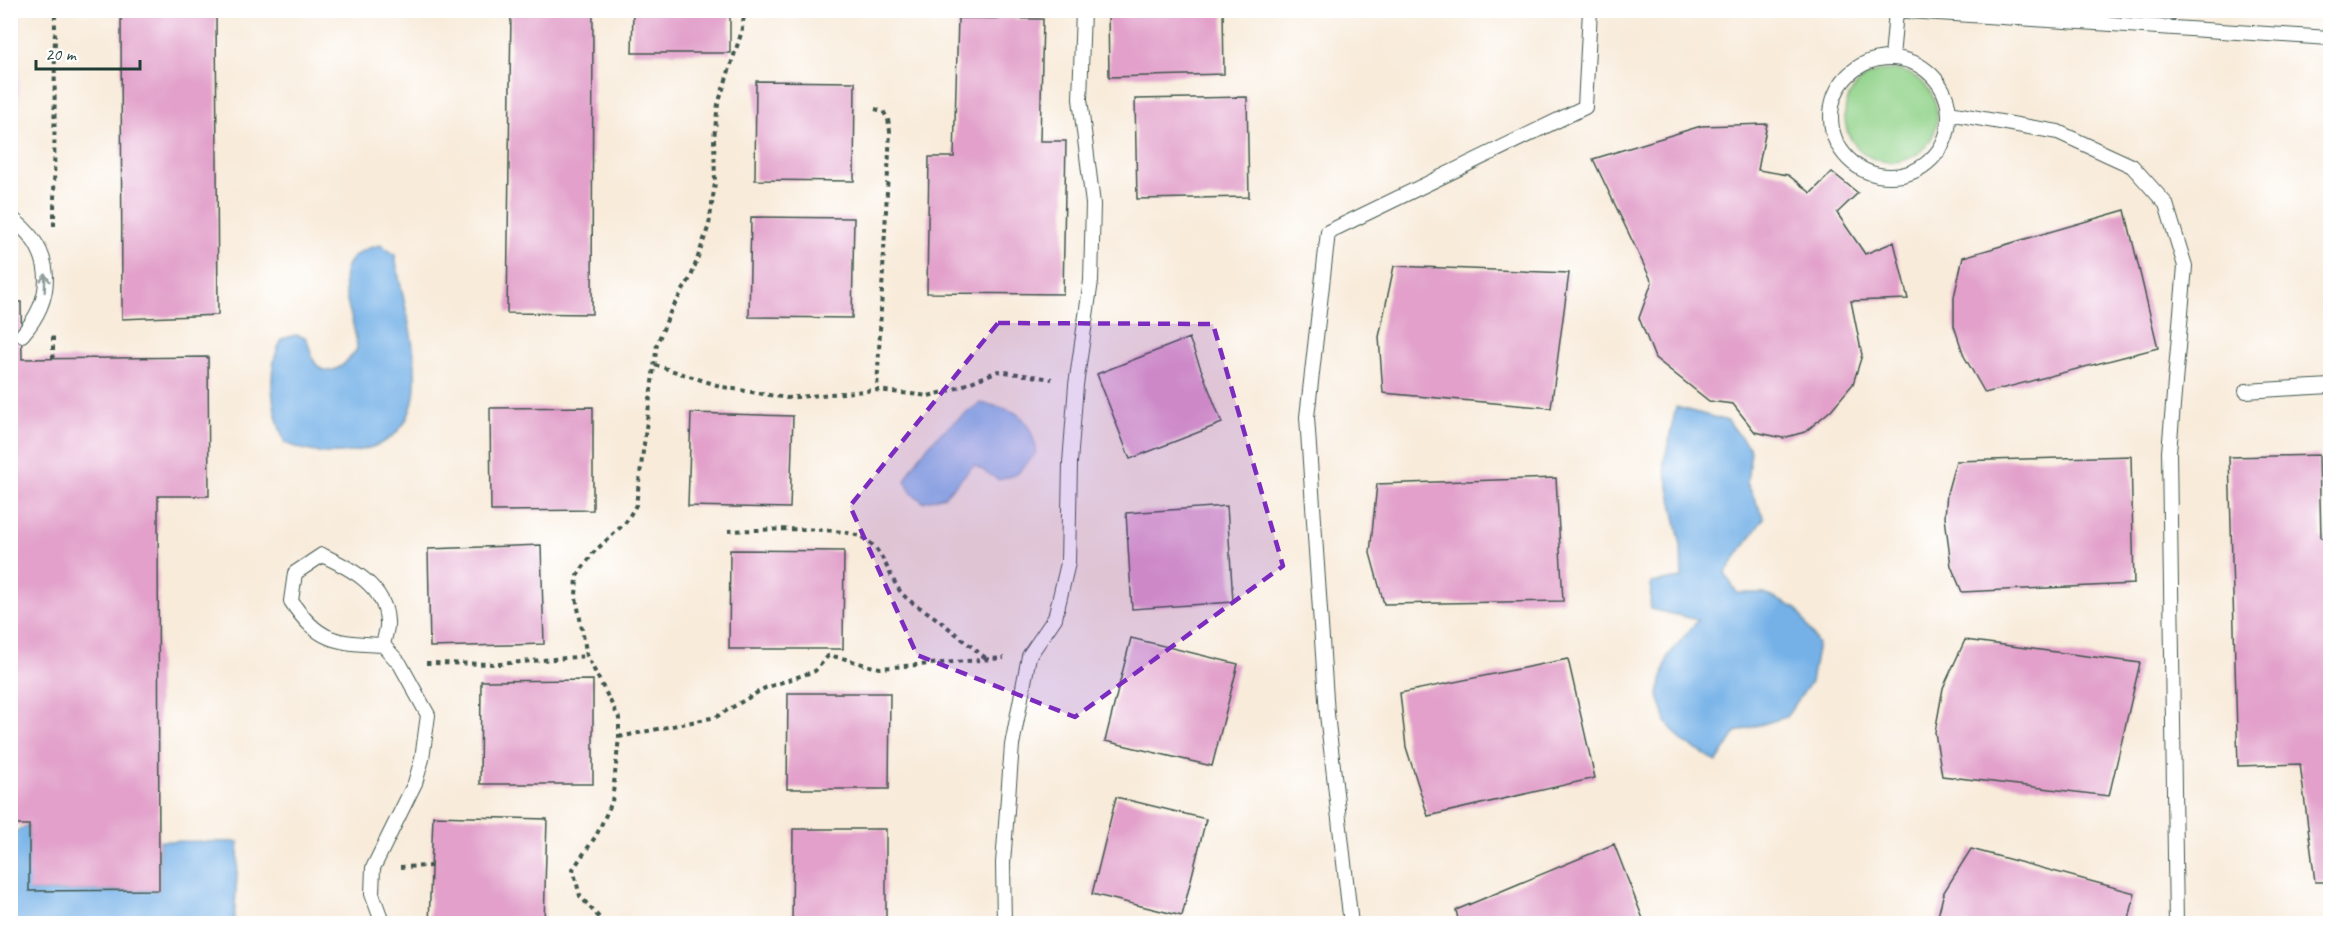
<svg xmlns="http://www.w3.org/2000/svg" width="2341" height="934" viewBox="0 0 2341 934" font-family="Caveat,sans-serif">
<style>
.built{fill:#efd0e6}
.green{fill:#92d38a;stroke:#58885f;stroke-width:1.5}
.water{fill:#75b1e7;stroke:#4a778e;stroke-width:1.5}
.building{fill:#e2a0ca}
.lines{fill:none;stroke-linecap:round;stroke-linejoin:round}
.lane-casing{stroke:#40574d;stroke-width:16}
.path{stroke:#40574d;stroke-width:4;stroke-dasharray:4.5 4.5;stroke-linecap:butt}
.lane{stroke:#fff;stroke-width:14}
.oneway{stroke:#8f9e9a}
.marked{fill:#7b2cbf;fill-opacity:0.2;stroke:#7b2cbf;stroke-width:4.5;stroke-dasharray:12 8;stroke-linejoin:round}
</style>
<rect width="100%" height="100%" fill="#fff"/>
<filter id="ink" filterUnits="userSpaceOnUse"><feTurbulence type="fractalNoise" baseFrequency=".0167" numOctaves="2"/><feDisplacementMap in="SourceGraphic" scale="12" xChannelSelector="R" yChannelSelector="G"/><feConvolveMatrix kernelMatrix="1 2 1 2 8 2 1 2 1" color-interpolation-filters="sRGB"/></filter>
<filter id="wash" filterUnits="userSpaceOnUse"><feTurbulence type="fractalNoise" baseFrequency=".008" numOctaves="4" result="noise"/><feDisplacementMap in="SourceGraphic" scale="24" xChannelSelector="R" yChannelSelector="G"/><feGaussianBlur stdDeviation="1.35" result="paint"/><feColorMatrix in="noise" values="0 0 0 0 0 0 0 0 0 0 0 0 0 0 0 0 0 1.4 0 .05"/><feComposite in="paint" operator="in"/></filter>
<g filter="url(#wash)">
<rect width="100%" height="100%" fill="#f8ebda"/>
<path class="built" d="M11 10 21 11 17 190H10Z"/>
<path class="green" d="M1845 116a46 46 0 1 1 92 0a46 46 0 1 1-92 0Z"/>
<path class="water" d="M381 245 395 255C403 316 452 432 361 450 333 456 312 454 285 443 272 411 265 370 282 339L296 335 306 338C310 345 310 355 314 361 328 384 348 362 357 349 356 309 317 257 381 245Z
M980 403C1018 410 1028 413 1037 452L1017 474 999 480 974 465 945 496 923 502 911 492 905 481C921 446 949 424 980 403Z
M1676 407 1728 421 1751 450 1747 483 1764 518 1725 573 1737 593H1764L1797 609 1818 644 1811 682 1786 717 1736 732 1717 762 1683 742 1666 722 1658 694 1668 656 1698 620 1650 609 1651 583 1682 578 1681 546 1664 463Z
M29 825 30 891 159 890V841L239 842 234 923H11L10 834Z"/>
<g id="blocks">
<path class="building" d="M121 10H216L218 315 122 319Z
M511 10H593L592 314 507 313Z
M633 10H730V53H632Z
M1108 10H1223L1224 74 1109 77Z
M958 18 1043 19 1040 141H1066L1063 294 927 293 929 157H954Z
M756 81 855 82 854 181 755 180Z
M1247 97 1249 197 1137 199 1135 99Z
M1767 124 1758 170 1788 175 1811 193 1832 172 1858 193 1837 213 1865 254 1894 242 1908 299 1851 301 1862 355 1853 384 1831 410 1805 432 1783 438 1755 432 1733 404 1709 401 1655 358 1639 318 1652 282 1593 159 1701 126Z
M2125 210 2158 348 1985 393 1964 356 1954 326V297L1963 257Z
M751 217 854 218 852 318 749 317Z
M1394 266 1569 273 1551 408 1383 393 1379 337Z
M10 302H21L22 359 208 357 209 496H158L159 890 29 891V825H10Z
M1189 338 1222 423 1130 459 1097 374Z
M593 407V510L491 511 490 408Z
M691 413 793 416 790 508 688 506Z
M2319 455 2321 538H2330V882H2315L2300 764 2238 766 2229 457Z
M2131 456 2134 584 1962 592 1951 566 1945 517 1947 493 1956 461Z
M1556 478 1563 601 1384 604 1370 553 1377 484Z
M1227 506 1233 602 1132 609 1126 513Z
M541 545 544 644 430 647 428 549Z
M730 550 844 551 843 649H729Z
M1131 638 1238 664 1212 766 1105 741Z
M1965 640 2140 663 2109 796 1942 776 1935 732 1943 688Z
M1568 659 1595 778 1428 816 1406 747 1400 693Z
M593 680V784H480L481 681Z
M788 693H890L889 789H787Z
M1116 797 1206 819 1182 916 1092 894Z
M433 816 547 819 544 924H429Z
M793 829H886V923L792 924Z
M1614 844 1645 924H1459L1456 910Z
M1971 849 2135 893 2128 924H1936L1944 892Z"/>
</g>
</g>
<g filter="url(#ink)">
<use href="#blocks" fill-opacity="0" stroke="#40574d" stroke-width="1.5"/>
<g class="lines">
<g class="lane-casing">
<path id="lane" d="M1891 10 2330 38
M1892 58 1896 11
M1831 117a59 59 0 1 1 118 0a59 59 0 1 1-118 0Z
M1949 113 2058 132 2132 166 2166 204 2185 266 2169 452 2176 924
M10 217C54 249 57 295 22 335
M2246 391 2330 386
M383 645C336 643 318 642 291 601L295 573 322 555C350 568 386 586 387 622 388 629 384 638 383 645L400 664 428 715 422 759 415 783 373 868 372 894 383 924
M1004 924 1003 863 1012 745 1029 656 1055 618 1068 563 1070 463 1076 385 1091 281 1093 204 1080 99 1083 10
M1351 924 1327 714 1307 417 1328 232 1585 107 1590 10"/>
</g>
<path class="path" d="M875 109 883 111 888 119 890 131 877 390
M54 226 55 10
M53 359V335
M655 365 723 387 786 398 877 390 928 396 952 390 998 371 1052 379
M728 531C760 530 828 526 856 535 882 543 887 573 900 591 909 603 922 608 933 616 952 630 969 645 987 659
M426 663 499 664 587 656
M619 737 716 717 765 688 815 671 828 656C847 657 862 666 880 668L1004 658
M400 867 431 866
M605 924 580 896 573 869 596 836 612 802 619 737V718L587 656 576 597 577 576 593 553 626 522 636 505 657 344 671 310 691 277 709 225 715 183 714 138 718 104 741 34 745 10"/>
<use href="#lane" class="lane"/>
</g>
<defs><path id="oneway-shaft" d="M-6 0H5M1.5-3L5.5 0L1.5 3" fill="none" stroke-width="1.6" stroke-linecap="round" stroke-linejoin="round" transform="scale(1.5)"/></defs>
<use class="oneway" href="#oneway-shaft" transform="translate(45 283) rotate(-88)"/>
</g>
<path class="marked" d="M998 323 1213 324 1283 566 1075 717 917 655 850 506Z"/>
<rect width="2341" height="934" fill="none" stroke="#fff" stroke-width="36"/>
<path d="M36 60v9h104v-9" fill="none" stroke="#1f3d34" stroke-width="3"/>
<text x="45" y="60" font-size="18" fill="#1f3d34" stroke="#ffffff" stroke-width="4.5" paint-order="stroke">20 m</text>
</svg>
